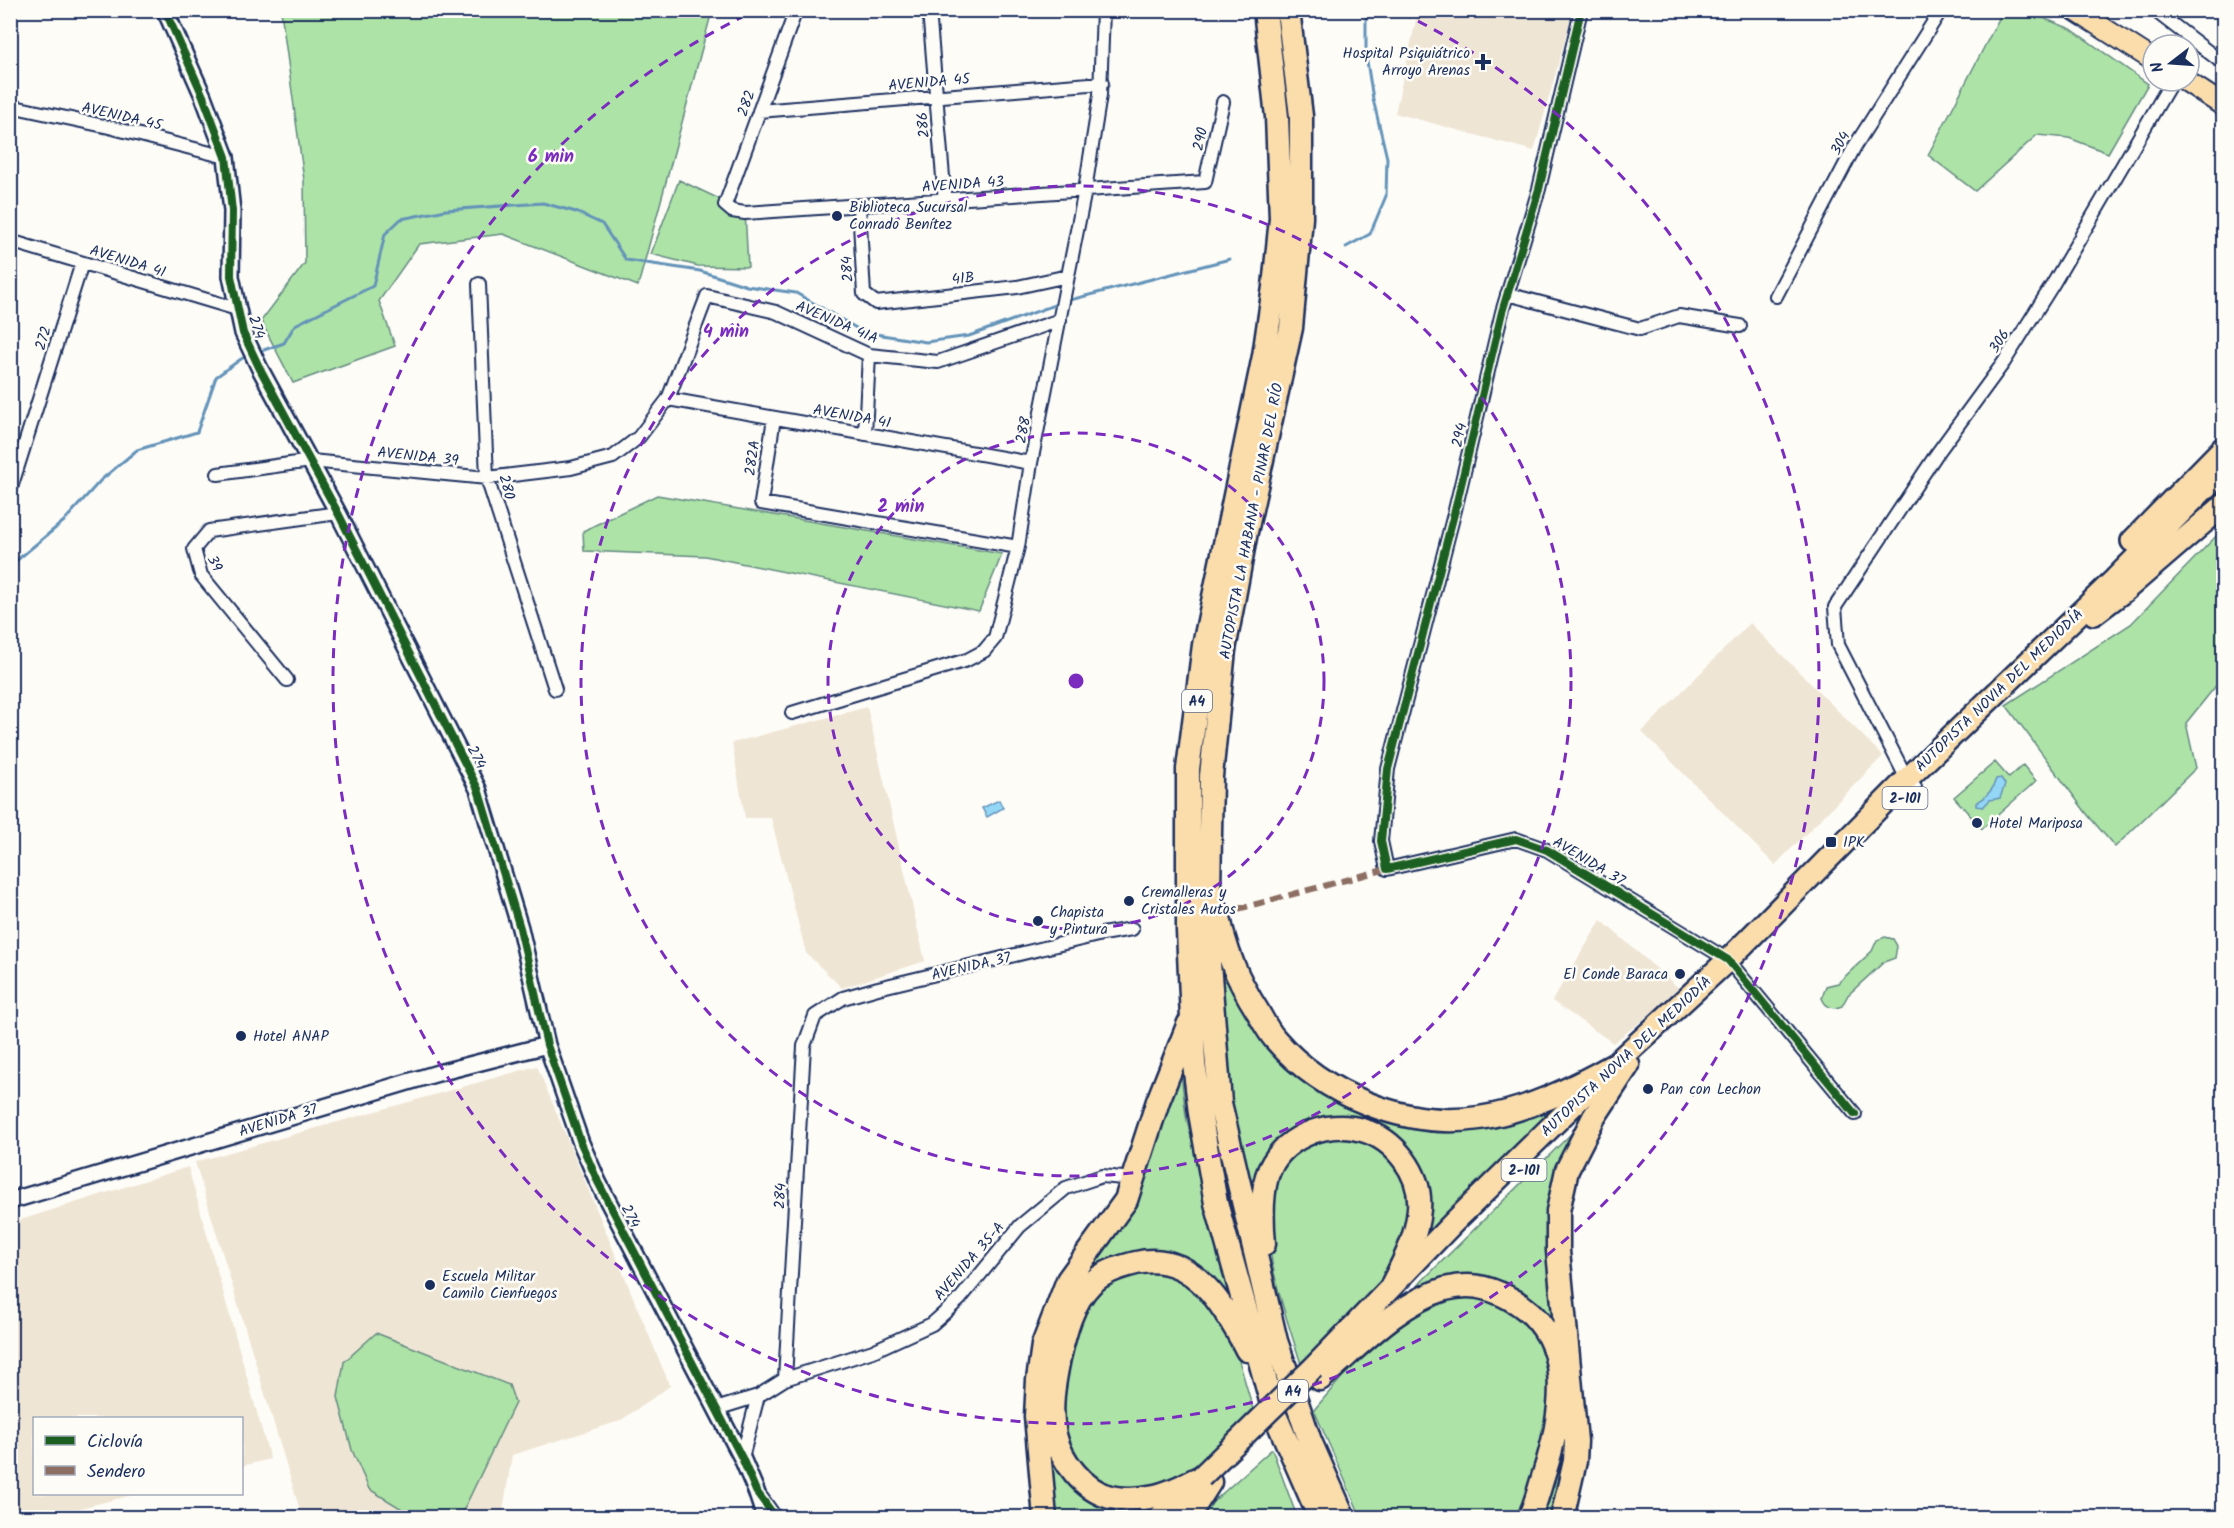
<svg xmlns="http://www.w3.org/2000/svg" width="2234" height="1528" viewBox="0 0 2234 1528" font-family="Kalam,sans-serif">
<style>
.built{fill:#efe5d4}
.green{fill:#ade3a6;stroke:#648982;stroke-width:1.5}
.water{fill:#94d6f6;stroke:#6493b9;stroke-width:1.5}
.lines{fill:none;stroke-linecap:round;stroke-linejoin:round}
.stream{stroke:#6493b9;stroke-width:3}
.minor-casing{stroke:#1b2f5e;stroke-width:16}
.tertiary-casing{stroke:#1b2f5e;stroke-width:20}
.primary-casing{stroke:#1b2f5e;stroke-width:24}
.trunk-casing{stroke:#1b2f5e;stroke-width:26}
.motorway-casing{stroke:#1b2f5e;stroke-width:27}
.minor{stroke:#fdfcf7;stroke-width:12}
.tertiary{stroke:#fdfcf7;stroke-width:15}
.primary{stroke:#fbddab;stroke-width:20}
.trunk{stroke:#fbddab;stroke-width:21}
.motorway{stroke:#fbddab;stroke-width:22}
.trunk-bridge-casing{stroke:#1b2f5e;stroke-width:26;stroke-linecap:butt}
.trunk-bridge{stroke:#fbddab;stroke-width:21}
.quiet{stroke:#8d6e63;stroke-width:6;stroke-dasharray:12 6;stroke-linecap:butt}
.cycleway-casing{stroke:#fdfcf7;stroke-width:11}
.cycleway{stroke:#1b5e20;stroke-width:8}
.ring{fill:none;stroke:#7b2cbf;stroke-width:3;stroke-dasharray:10 8}
.poi-dot{fill:#1b2f5e;stroke:#fdfcf7;stroke-width:2}
.labels{text-anchor:middle;stroke-width:5;stroke-linejoin:round;paint-order:stroke}
.shield{fill:#fdfcf7;stroke:#5f6c8c;stroke-width:1.5}
.shield-label{font-size:14px;font-weight:bold;fill:#1b2f5e}
.poi-label{font-size:15px;fill:#1b2f5e;stroke:#fdfcf7;text-anchor:start}
.street-label{font-size:15px;fill:#1b2f5e;stroke:#fdfcf7}
.centre{fill:#7b2cbf;stroke:#fdfcf7;stroke-width:3}
.ring-label{font-size:18px;text-anchor:middle;font-weight:bold;fill:#7b2cbf;stroke:#fdfcf7;stroke-width:5;stroke-linejoin:round;paint-order:stroke}
</style>
<rect width="100%" height="100%" fill="#fdfcf7"/>
<filter id="ink" filterUnits="userSpaceOnUse"><feTurbulence type="fractalNoise" baseFrequency=".0167" numOctaves="2"/><feDisplacementMap in="SourceGraphic" scale="12" xChannelSelector="R" yChannelSelector="G"/><feConvolveMatrix kernelMatrix="1 2 1 2 8 2 1 2 1" color-interpolation-filters="sRGB"/></filter>
<g filter="url(#ink)">
<path class="built" d="M1418 11H1573L1534 151 1395 113Z
M1750 623 1883 756 1775 865 1642 732Z
M867 707 925 961 842 988 806 953 771 818H745L732 743Z
M1601 920 1681 990 1613 1043 1552 1001Z
M537 1066 670 1386 620 1421 512 1455 502 1517H302L195 1162Z
M188 1167 270 1459 242 1466V1418H34V1494H137L44 1517H11V1223Z"/>
<path class="green" d="M281 11H712L638 286 503 234 419 244 379 301 395 346 293 383 261 321 305 263 304 180Z
M2003 11H2025L2071 29 2148 84 2108 153 2069 138 2037 135 1975 191 1928 155Z
M679 180 745 211 748 267 698 266 651 254Z
M657 495 1002 554 979 611 705 556 584 551 583 531Z
M2223 529V677L2186 723 2196 768 2115 847 2087 814 2006 705 2131 624Z
M1995 762 2009 778 2023 765 2036 781 1982 829 1954 797Z
M1885 937 1893 939 1897 946 1895 958 1884 962 1848 995 1842 1006C1833 1010 1825 1007 1822 998L1826 986 1838 983 1872 951 1877 940Z
M1218 961 1252 1017 1278 1052 1413 1124 1565 1097 1414 1252 1425 1209 1379 1130 1288 1139 1256 1228 1229 1099Z
M1179 1056 1186 1116 1237 1323 1212 1284 1191 1269 1169 1258 1150 1256 1127 1258 1098 1271 1079 1292 1065 1319 1047 1401 1052 1439 1061 1465 1093 1497 1112 1503 1137 1505 1161 1501 1179 1491 1152 1517 1051 1518 1042 1405 1044 1370 1053 1332 1068 1297 1100 1251 1133 1197Z
M1581 1124 1567 1158 1569 1448 1556 1517H1536L1562 1370 1504 1291 1403 1304 1422 1281Z
M1322 1134 1369 1137 1405 1170 1414 1209 1395 1263 1374 1292 1332 1340 1327 1338 1301 1364C1286 1316 1266 1264 1268 1213 1269 1197 1277 1179 1281 1163Z
M1144 1266 1186 1277 1231 1333 1253 1409 1203 1461 1170 1485 1115 1491 1093 1481 1063 1441 1058 1412 1071 1333 1098 1284Z
M1488 1295 1536 1326 1554 1391 1541 1460 1521 1517H1361L1314 1410 1355 1362 1406 1316 1436 1299Z
M376 1333 509 1385 515 1403 463 1511 415 1517 369 1489 352 1450 338 1397 344 1362Z
M1272 1449 1297 1517 1200 1518 1214 1501Z"/>
<path class="water" d="M2001 778 2005 784 2000 798 1990 800 1983 807 1976 806V803L1984 798 1992 789 1996 779Z
M999 800 1003 808 987 817 982 808Z"/>
<g class="lines">
<path class="stream" d="M1346 247 1370 234 1386 196 1387 158 1373 99 1366 55V10
M1066 301 1230 259
M258 352 284 343 295 325 373 286 385 234 401 219 446 210 543 203 576 212 602 224 626 260 700 271 747 286 796 293 863 332 926 342 969 336 1060 303
M10 566 64 521 101 480 137 450 197 432 216 377 241 359 249 355"/>
<g class="minor-casing">
<path id="minor" d="M796 10 725 205 732 211 745 213 1205 182 1223 102
M929 10 945 201
M1581 10 1539 189 1502 312 1455 510 1388 769 1381 841 1387 869 1516 839 1547 850 1728 960 1855 1114
M2154 10 2224 64
M10 106 109 127 226 157
M759 111 1102 83
M859 206 864 294 876 303 1017 287 1068 276
M10 241 237 309
M479 284 487 478 555 689
M1507 294 1640 329 1679 316 1740 326
M1776 296 1855 146 1941 10
M668 399 1031 463
M774 418 761 503 1018 547
M865 434 869 355
M218 474 311 461 487 478 571 468 613 457 639 437 668 399 707 296 776 312 869 355 938 362 1060 320
M10 491 82 263
M287 680 201 575 194 549 209 531 338 513
M792 713 967 660 984 651 995 638 1018 547 1031 463 1085 190 1100 95 1103 10
M1915 787 1907 779 1838 645 1835 607 1936 455 2004 362 2053 284 2172 81
M785 1379 804 1046 815 1016 843 998 878 988 1102 934 1132 929
M716 1409 758 1396 785 1379 873 1351 932 1324 960 1299 1020 1226 1066 1188 1102 1176 1133 1179
M742 1458 758 1396
M761 1497 776 1518"/>
</g>
<g class="tertiary-casing">
<path id="tertiary" d="M165 10 203 96 226 157 232 211 231 276 243 333 259 367 338 513 478 789 520 928 547 1045 581 1143 598 1182 742 1458 756 1491 765 1518
M10 1201 438 1073 547 1045"/>
</g>
<g class="primary-casing">
<path id="primary" d="M2075 10 2153 60
M2186 81 2224 106"/>
</g>
<g class="trunk-casing">
<path id="trunk" d="M2132 541 2224 447
M2094 614 2123 592 2224 505
M1313 1368 1455 1221 1614 1065 1728 960 1907 779 2115 579 2224 469
M1159 1518 1196 1482"/>
</g>
<g class="motorway-casing">
<path id="motorway" d="M1265 10 1277 117 1281 218 1274 287 1264 356 1204 645 1188 769V931L1194 1063 1200 1113 1216 1203 1275 1415 1320 1518
M1288 10 1301 116V218L1291 328 1246 532 1224 650 1211 776 1208 950 1220 1103 1276 1341 1310 1441 1344 1518
M1218 912C1225 951 1237 979 1258 1012 1263 1021 1268 1031 1275 1039 1323 1095 1406 1129 1479 1118 1527 1111 1573 1088 1614 1065
M1264 1244C1262 1222 1261 1198 1267 1176 1279 1138 1326 1119 1362 1130 1395 1139 1422 1174 1419 1209 1417 1236 1405 1260 1393 1283
M1320 1379C1357 1348 1398 1303 1445 1289 1468 1283 1486 1286 1507 1297 1577 1332 1564 1411 1544 1474 1539 1489 1536 1504 1529 1518
M1201 1477C1186 1484 1171 1493 1155 1496 1141 1499 1124 1500 1110 1497 1083 1490 1061 1460 1055 1435 1049 1409 1054 1383 1059 1358 1065 1333 1072 1303 1091 1284 1103 1272 1120 1267 1136 1263 1193 1250 1225 1307 1247 1350
M1045 1518 1036 1416 1038 1380 1043 1345 1068 1280 1126 1200 1158 1101 1189 1023
M1187 1518 1210 1482
M1562 1518 1575 1461 1576 1441 1558 1251V1211L1567 1170 1594 1117 1628 1065"/>
</g>
<use href="#minor" class="minor"/>
<use href="#tertiary" class="tertiary"/>
<use href="#primary" class="primary"/>
<use href="#trunk" class="trunk"/>
<use href="#motorway" class="motorway"/>
<g class="trunk-bridge-casing">
<path id="trunk-bridge" d="M1201 1477 1313 1368"/>
</g>
<use href="#trunk-bridge" class="trunk-bridge"/>
<path class="quiet" d="M1219 914 1387 869"/>
<g class="cycleway-casing">
<path id="cycleway" d="M165 10 203 96 226 157 232 211 231 276 243 333 259 367 338 513 478 789 520 928 547 1045 581 1143 598 1182 742 1458 756 1491 776 1518
M1581 10 1539 189 1502 312 1455 510 1388 769 1381 841 1387 869 1516 839 1547 850 1728 960 1855 1114"/>
</g>
<use href="#cycleway" class="cycleway"/>
</g>
</g>
<g class="ring">
<circle cx="1076" cy="681" r="248"/>
<circle cx="1076" cy="681" r="495"/>
<path d="M1402 13A743 743 0 1 1 750 13"/>
</g>
<g class="poi-dot">
<path d="M1480 53h6v6h6v6h-6v6h-6v-6h-6v-6h6z"/>
<circle cx="837" cy="216" r="6"/>
<circle cx="1977" cy="823" r="6"/>
<rect x="1825" y="836" width="12" height="12" rx="3"/>
<circle cx="1129" cy="901" r="6"/>
<circle cx="1038" cy="921" r="6"/>
<circle cx="1680" cy="974" r="6"/>
<circle cx="241" cy="1036" r="6"/>
<circle cx="1648" cy="1089" r="6"/>
<circle cx="430" cy="1285" r="6"/>
</g>
<g class="labels">
<g class="shield">
<rect x="1182" y="690" width="30" height="22" rx="4.5"/>
<rect x="1882.5" y="787" width="45" height="22" rx="4.5"/>
<rect x="1501.5" y="1159" width="45" height="22" rx="4.5"/>
<rect x="1278" y="1380" width="30" height="22" rx="4.5"/>
</g>
<g class="shield-label">
<text x="1197" y="706">A4</text>
<text x="1905" y="803">2-101</text>
<text x="1524" y="1175">2-101</text>
<text x="1293" y="1396">A4</text>
</g>
<g class="poi-label">
<text x="1470" y="58" text-anchor="end">Hospital Psiquiátrico<tspan x="1470" dy="17">Arroyo Arenas</tspan></text>
<text x="849" y="212">Biblioteca Sucursal<tspan x="849" dy="17">Conrado Benítez</tspan></text>
<text x="1989" y="828">Hotel Mariposa</text>
<text x="1843" y="847">IPK</text>
<text x="1141" y="897">Cremalleras y<tspan x="1141" dy="17">Cristales Autos</tspan></text>
<text x="1050" y="917">Chapista<tspan x="1050" dy="17">y Pintura</tspan></text>
<text x="1668" y="979" text-anchor="end">El Conde Baraca</text>
<text x="253" y="1041">Hotel ANAP</text>
<text x="1660" y="1094">Pan con Lechon</text>
<text x="442" y="1281">Escuela Militar<tspan x="442" dy="17">Camilo Cienfuegos</tspan></text>
</g>
<g class="street-label">
<text transform="translate(929 82) rotate(-5)" y="5">AVENIDA 45</text>
<text transform="translate(746 103) rotate(-70)" y="5">282</text>
<text transform="translate(122 116) rotate(13)" y="5">AVENIDA 45</text>
<text transform="translate(923 125) rotate(-95)" y="5">286</text>
<text transform="translate(1200 139) rotate(-77)" y="5">290</text>
<text transform="translate(1840 143) rotate(-61)" y="5">304</text>
<text transform="translate(963 184) rotate(-4)" y="5">AVENIDA 43</text>
<text transform="translate(128 261) rotate(17)" y="5">AVENIDA 41</text>
<text transform="translate(847 269) rotate(-93)" y="5">284</text>
<text transform="translate(963 278) rotate(-6)" y="5">41B</text>
<text transform="translate(837 322) rotate(23)" y="5">AVENIDA 41A</text>
<text transform="translate(257 327) rotate(72)" y="5">274</text>
<text transform="translate(43 338) rotate(-73)" y="5">272</text>
<text transform="translate(1999 341) rotate(-57)" y="5">306</text>
<text transform="translate(852 416) rotate(10)" y="5">AVENIDA 41</text>
<text transform="translate(1023 430) rotate(-79)" y="5">288</text>
<text transform="translate(1459 435) rotate(-77)" y="5">294</text>
<text transform="translate(418 456) rotate(6)" y="5">AVENIDA 39</text>
<text transform="translate(752 458) rotate(-82)" y="5">282A</text>
<text transform="translate(507 487) rotate(75)" y="5">280</text>
<text transform="translate(1251 521) rotate(-79)" y="5">AUTOPISTA LA HABANA - PINAR DEL RÍO</text>
<text transform="translate(215 563) rotate(65)" y="5">39</text>
<text transform="translate(1999 690) rotate(-44)" y="5">AUTOPISTA NOVIA DEL MEDIODÍA</text>
<text transform="translate(477 757) rotate(63)" y="5">274</text>
<text transform="translate(1589 861) rotate(31)" y="5">AVENIDA 37</text>
<text transform="translate(971 966) rotate(-13)" y="5">AVENIDA 37</text>
<text transform="translate(1626 1056) rotate(-43)" y="5">AUTOPISTA NOVIA DEL MEDIODÍA</text>
<text transform="translate(278 1120) rotate(-17)" y="5">AVENIDA 37</text>
<text transform="translate(780 1196) rotate(-87)" y="5">284</text>
<text transform="translate(631 1216) rotate(63)" y="5">274</text>
<text transform="translate(969 1261) rotate(-49)" y="5">AVENIDA 35-A</text>
</g>
</g>
<circle cx="1076" cy="681" r="9" class="centre"/>
<g class="ring-label">
<text x="551" y="162">6 min</text>
<text x="726" y="337">4 min</text>
<text x="901" y="512">2 min</text>
</g>
<rect width="2234" height="1528" fill="none" stroke="#fdfcf7" stroke-width="36"/>
<rect x="18" y="18" width="2198" height="1492" fill="none" stroke="#1b2f5e" stroke-width="2" filter="url(#ink)"/>
<rect x="33" y="1417" width="210" height="78" fill="#fdfcf7" stroke="#a3aaba" stroke-width="1.5"/>
<rect x="45" y="1436" width="30" height="9" fill="#1b5e20" stroke="#a3aaba" stroke-width="1.5"/>
<text x="87" y="1447" font-size="18" fill="#1b2f5e">Ciclovía</text>
<rect x="45" y="1466" width="30" height="9" fill="#8d6e63" stroke="#a3aaba" stroke-width="1.5"/>
<text x="87" y="1477" font-size="18" fill="#1b2f5e">Sendero</text>
<g transform="translate(2171 63) rotate(253)"><circle r="28" fill="#fdfcf7" stroke="#a3aaba" stroke-width="1.5"/>
<path d="M0-4.5L10 22L0 15L-10 22Z" fill="#1b2f5e"/>
<text y="-9" font-size="16" font-weight="bold" text-anchor="middle" fill="#1b2f5e">N</text>
</g>
</svg>
